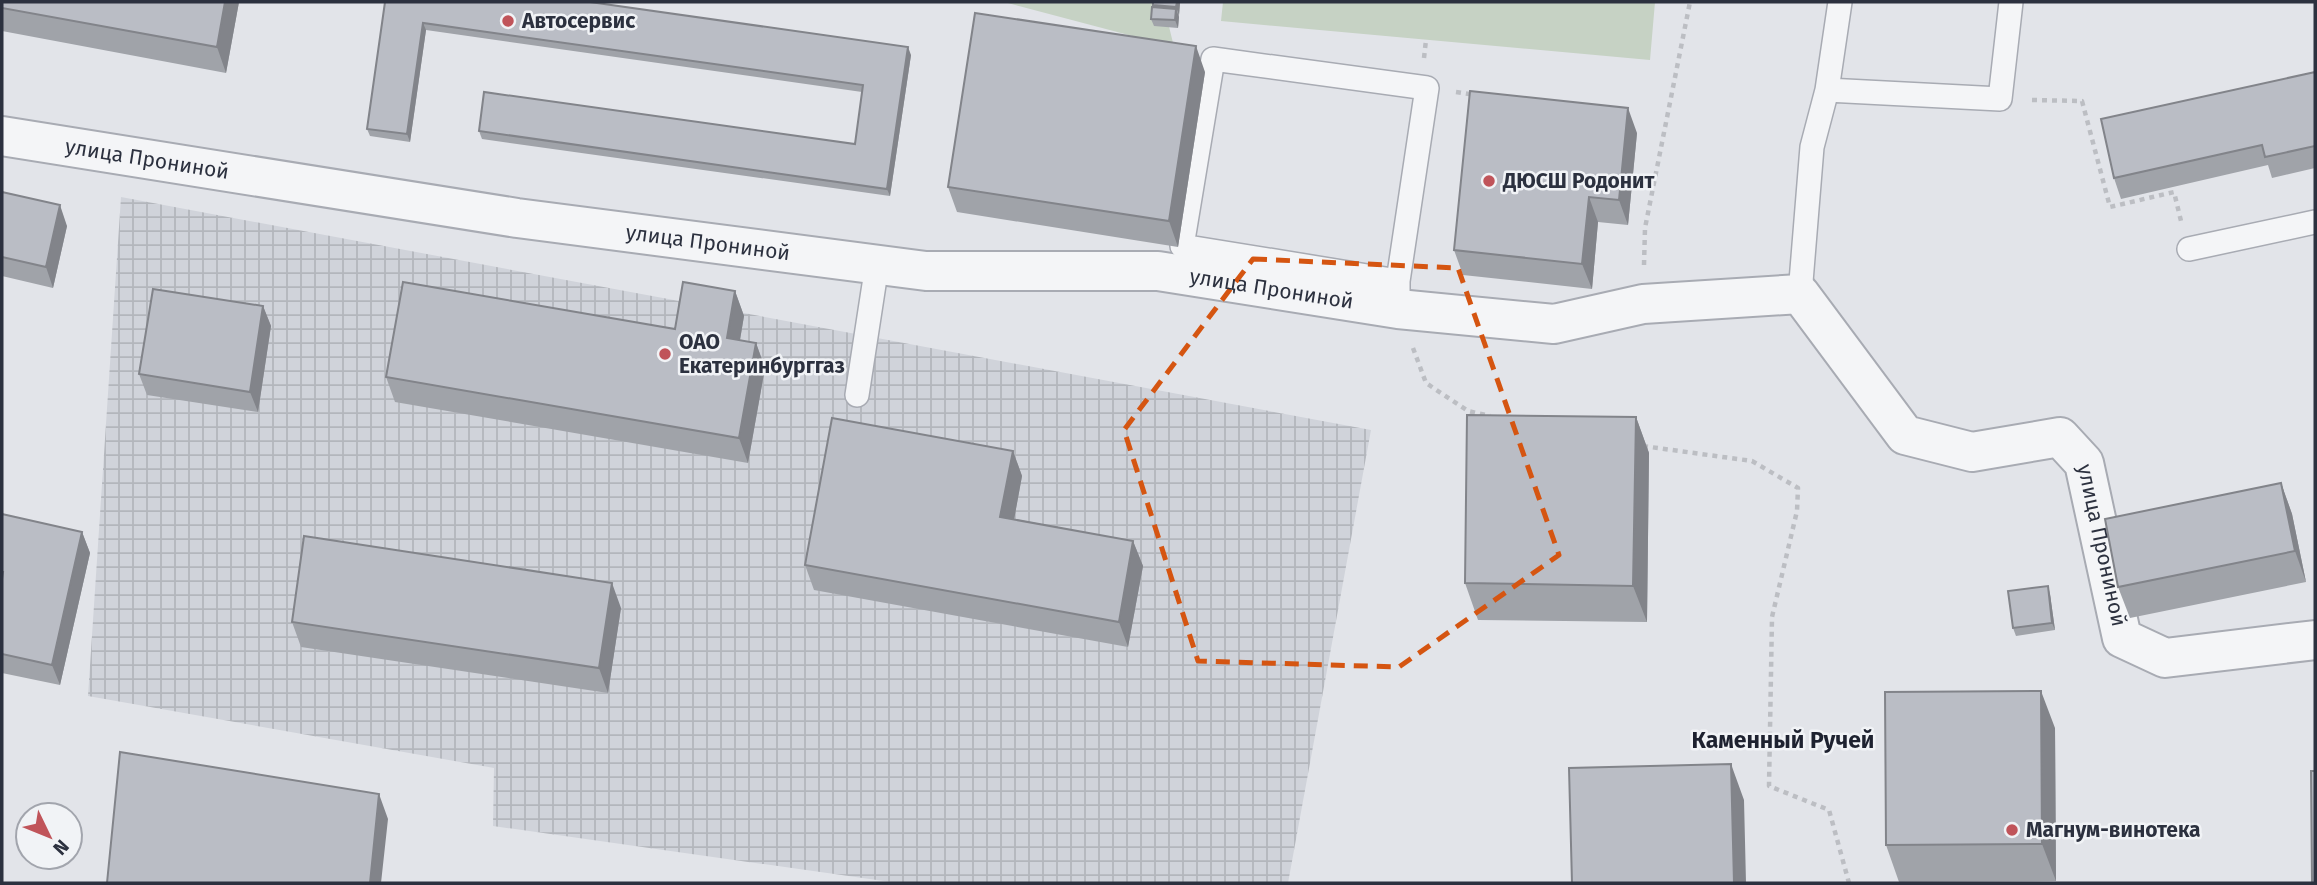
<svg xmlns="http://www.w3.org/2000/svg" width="2317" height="885" viewBox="0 0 2317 885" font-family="'Fira Sans',sans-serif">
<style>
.industrial{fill:url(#industrial-grid)}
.park{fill:#c6d2c4}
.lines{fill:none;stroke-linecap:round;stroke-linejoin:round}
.lane-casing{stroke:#a8abb3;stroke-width:26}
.street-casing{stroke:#a8abb3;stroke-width:42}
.path{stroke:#bcbec3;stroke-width:4.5;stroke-dasharray:5 5;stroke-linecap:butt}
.lane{stroke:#f4f5f7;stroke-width:23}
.street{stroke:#f4f5f7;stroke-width:38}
.wall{fill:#a0a3a9}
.shaded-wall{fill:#82848a}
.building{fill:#babdc5;stroke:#82848a;stroke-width:2}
.marked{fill:none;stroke:#d55511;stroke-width:5;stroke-dasharray:14 9;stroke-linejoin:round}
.poi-dot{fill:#c0545a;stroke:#f1f3f6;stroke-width:2.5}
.labels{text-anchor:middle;stroke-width:5;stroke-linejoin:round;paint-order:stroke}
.poi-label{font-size:21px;font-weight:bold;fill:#2c313f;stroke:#f1f3f6;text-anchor:start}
.street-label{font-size:21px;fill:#2c313f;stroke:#f1f3f6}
.neighbourhood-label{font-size:23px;font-weight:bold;fill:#1e2230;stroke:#f1f3f6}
</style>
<defs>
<pattern id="industrial-grid" width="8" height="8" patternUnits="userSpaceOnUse" patternTransform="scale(1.75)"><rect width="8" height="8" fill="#d0d3da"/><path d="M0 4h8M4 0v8" fill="none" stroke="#b3b6bc"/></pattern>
</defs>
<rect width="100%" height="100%" fill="#e2e4e9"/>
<path class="industrial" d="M121 197 1371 430 1288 883H898L493 826 494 768 88 696Z"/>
<path class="park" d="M1004 2H1163L1174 47Z
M1223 2H1655L1650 60 1221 21Z"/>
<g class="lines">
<g class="lane-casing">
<path id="lane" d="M1827 90 1840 2
M2189 249 2315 222
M1800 294 1812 147 1827 90 2000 99 2011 2
M1398 309V281L1427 88 1213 59 1182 246 1398 281
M857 395 877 265"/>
</g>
<g class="street-casing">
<g id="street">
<path id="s1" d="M2 136 517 218 926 271H1158L1398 309 1554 324 1643 304 1800 294 1905 435 1972 452 2060 437 2084 463 2122 638 2165 658 2315 640"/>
</g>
</g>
<path class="path" d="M1424 58 1426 40
M1456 92 1475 95
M2032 100 2082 101 2110 207 2174 192 2181 221
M1644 265 1645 228 1690 2
M1413 348 1426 383 1468 411 1490 416
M1643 446 1752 461 1798 488 1797 511 1772 617 1769 786 1829 810 1849 883"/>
<use href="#lane" class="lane"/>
<use href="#street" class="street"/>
</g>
<path class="wall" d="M2 2H239L226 73 2 31Z
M385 2 911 55 890 196 482 139 479 131 855 144 862 92 426 30 410 142 370 136 367 129Z
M1153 2H1180L1178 28 1154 26 1151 19 1153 7Z
M1205 72 1178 247 957 212 948 187Z
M2315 72V168L2272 178 2268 165 2121 199 2114 178Z
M1637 133 1628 225 1598 222 1592 289 1463 275 1454 250Z
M2 192 67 226 53 288 2 276Z
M735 291 744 316 740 340 756 343 765 368 748 463 395 402 386 377 675 329Z
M263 306 271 326 258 412 147 395 139 374Z
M1636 417 1649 453 1647 622 1478 620 1465 583Z
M1013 451 1022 476 1014 519 1133 541 1143 566 1128 647 814 590 805 565Z
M2281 483 2292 514 2306 582 2130 618 2118 587Z
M2 514 82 532 90 553 60 685 2 673Z
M2050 594 2055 630 2016 636 2013 628Z
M621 608 608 693 301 647 292 622Z
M2055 728 2056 881 1899 882 1886 845Z"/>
<path class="shaded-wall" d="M225 2H239L226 73 217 47Z
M1177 2 1180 3 1179 15 1176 7Z
M1176 9 1179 17 1178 28 1175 20Z
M423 23 426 30 410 142 407 134Z
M1196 46 1205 72 1178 247 1169 221Z
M908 47 911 55 890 196 887 189Z
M1628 108 1637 133 1628 225 1619 200Z
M1589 197 1598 222 1592 289 1582 264Z
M60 205 67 226 53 288 46 267Z
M735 291 744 316 736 363 727 338Z
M263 306 271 326 258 412 250 392Z
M756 343 765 368 748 463 739 438Z
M1636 417 1649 453 1647 622 1633 586Z
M1013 451 1022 476 1010 542 1000 517Z
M2281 483 2292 514 2306 582 2295 551Z
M82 532 90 553 60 685 52 665Z
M1133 541 1143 566 1128 647 1119 622Z
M612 583 621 608 608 693 599 668Z
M2048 586 2050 594 2055 630 2052 623Z
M2041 691 2055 728 2056 881 2042 844Z
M1731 764 1744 800 1746 883H1734Z
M379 794 388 819 381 883H370Z"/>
<path class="building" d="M2 2H225L217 47 2 8Z
M385 2H590L908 47 887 189 479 131 484 92 855 144 863 85 423 23 407 134 367 129Z
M1153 2H1177L1176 7 1153 5Z
M1152 7 1176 9 1175 20 1151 19Z
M975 13 1196 46 1169 221 948 187Z
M2315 72V146L2265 157 2262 145 2114 178 2101 119Z
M1470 91 1628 108 1619 200 1589 197 1582 264 1454 250Z
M2 192 60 205 46 267 2 257Z
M403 282 675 329 683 282 735 291 727 338 756 343 739 438 386 377Z
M153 289 263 306 250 392 139 374Z
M1467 415 1636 417 1633 586 1465 583Z
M832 418 1013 451 1000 517 1133 541 1119 622 805 565Z
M2281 483 2295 551 2118 587 2105 519Z
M2 514 82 532 52 665 2 654V579L3 572H2Z
M304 536 612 583 599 668 292 622Z
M2048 586 2052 623 2013 628 2008 591Z
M2041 691 2042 844 1886 845 1885 692Z
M120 752 379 794 370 883H107Z
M1731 764 1734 883H1572L1569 768Z
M2311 771H2315V883H2312Z"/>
<path class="marked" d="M1253 259 1458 268 1559 555 1399 667 1198 661 1124 430Z"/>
<g class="poi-dot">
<circle cx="508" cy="21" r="7"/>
<circle cx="1489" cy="181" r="7"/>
<circle cx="665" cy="354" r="7"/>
<circle cx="2012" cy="830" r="7"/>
</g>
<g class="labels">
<g class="poi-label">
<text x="522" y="28">Автосервис</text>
<text x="1503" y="188">ДЮСШ Родонит</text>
<text x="679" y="349">ОАО<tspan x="679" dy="24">Екатеринбурггаз</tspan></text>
<text x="2026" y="837">Магнум-винотека</text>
</g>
<g class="street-label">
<text dy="7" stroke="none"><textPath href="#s1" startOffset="147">улица Прониной</textPath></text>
<text dy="7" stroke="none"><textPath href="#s1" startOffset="714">улица Прониной</textPath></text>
<text dy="7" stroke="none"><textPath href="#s1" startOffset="1281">улица Прониной</textPath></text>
<text dy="7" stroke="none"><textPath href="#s1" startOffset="2268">улица Прониной</textPath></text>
</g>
<g class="neighbourhood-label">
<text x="1783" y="748">Каменный Ручей</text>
</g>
</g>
<rect width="2317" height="885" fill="none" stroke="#2c313f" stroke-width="7"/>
<g transform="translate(49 836) rotate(133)"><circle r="33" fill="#f1f3f6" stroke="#a2a5ad" stroke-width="2"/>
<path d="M0-5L12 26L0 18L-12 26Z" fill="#c0545a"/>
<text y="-10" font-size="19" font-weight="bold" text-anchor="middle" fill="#2c313f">N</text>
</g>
</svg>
